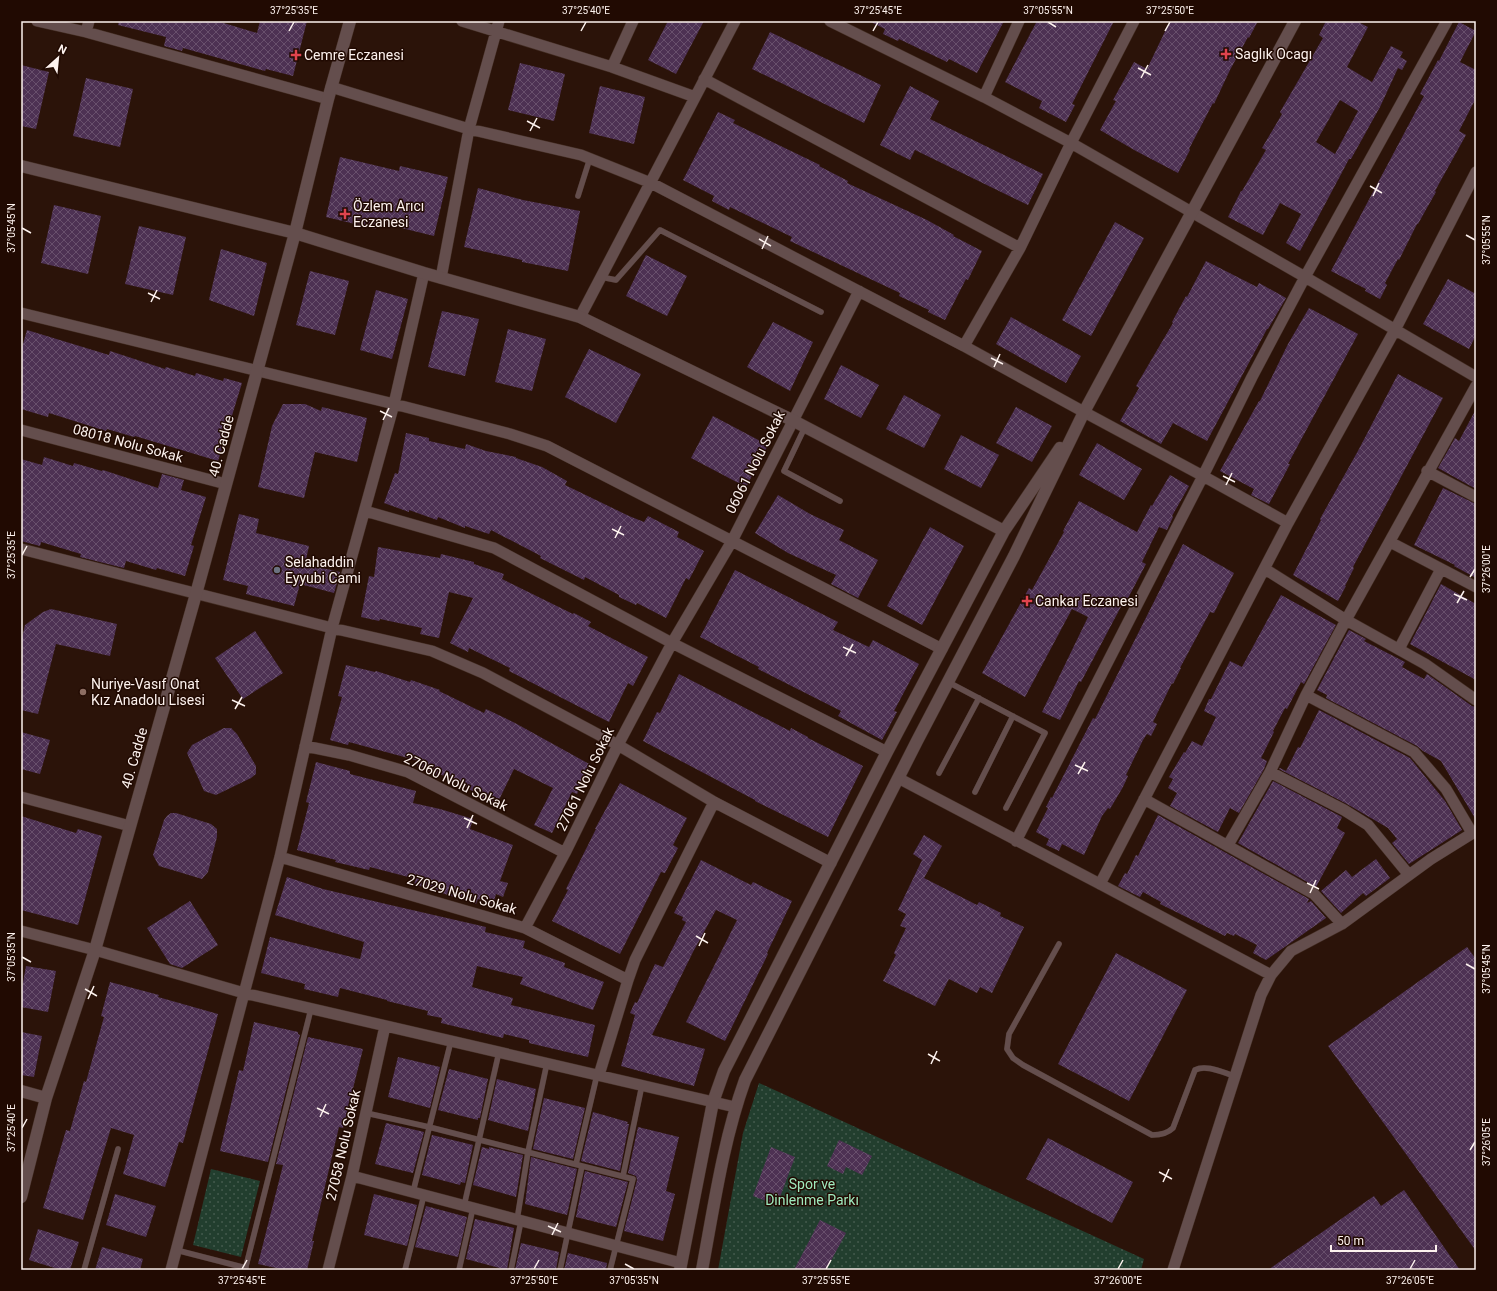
<svg xmlns="http://www.w3.org/2000/svg" width="1497" height="1291" viewBox="0 0 1497 1291" font-family="Roboto,sans-serif">
<style>
.park{fill:url(#park-dots)}
.building{fill:url(#building-cross-hatch);fill-rule:evenodd}
.lines{fill:none;stroke-linecap:round;stroke-linejoin:round}
.service-casing{stroke:#442e24;stroke-width:6}
.minor-casing{stroke:#442e24;stroke-width:12}
.tertiary-casing{stroke:#442e24;stroke-width:13}
.service{stroke:#644e4d;stroke-width:5.5}
.minor{stroke:#644e4d;stroke-width:11}
.tertiary{stroke:#644e4d;stroke-width:12}
.ticks{fill:none;stroke:#fdf2ee;stroke-width:1.5}
.health-dot{fill:#e0444e;stroke:#210a02;stroke-width:1.5}
.worship-dot{fill:#6b7280;stroke:#210a02;stroke-width:1.5}
.education-dot{fill:#8d6e63;stroke:#210a02;stroke-width:1.5}
.labels{text-anchor:middle;stroke-width:3;stroke-linejoin:round;paint-order:stroke}
.poi-label{font-size:14px;fill:#fdf2ee;stroke:#210a02;text-anchor:start}
.street-label{font-size:14px;fill:#fdf2ee;stroke:#210a02}
.park-label{font-size:14px;fill:#9feabd;stroke:#210a02}
.neatline{fill:none;stroke:#fdf2ee;stroke-width:1.5}
.ticks-label{font-size:10px;text-anchor:middle;fill:#fdf2ee}
</style>
<defs>
<pattern id="park-dots" width="8" height="8" patternUnits="userSpaceOnUse"><rect width="8" height="8" fill="#223e2e"/><path d="M2 2h.1M6 6h.1" fill="none" stroke="#435a4d" stroke-width="1.8" stroke-linecap="round"/></pattern>
<pattern id="building-cross-hatch" width="8" height="8" patternUnits="userSpaceOnUse"><rect width="8" height="8" fill="#4d3153"/><path d="M0 0l8 8M0 8l8-8" fill="none" stroke="#684f6c"/></pattern>
</defs>
<rect width="100%" height="100%" fill="#2b1309"/>
<path class="park" d="M759 1083 1144 1259 1141 1270H718L743 1133Z
M211 1169 260 1181 241 1257 193 1245Z"/>
<path class="building" d="M119 21H217L257 33 260 21H307L293 76 266 69 265 71 183 48 182 51 164 46 166 37 118 25Z
M668 21H704L676 74 648 60Z
M869 21H1004L977 73 949 59 947 62 899 39 898 41 883 34 885 29Z
M1037 21H1114L1072 104 1075 105 1066 122 1039 108 1042 101 1005 82Z
M1170 21H1258L1249 38 1248 37 1230 70 1214 104 1213 103 1189 149 1190 150 1178 173 1136 151 1100 130 1116 101 1113 100 1134 62 1147 69Z
M1326 21H1356L1368 27 1347 67 1372 82 1391 46 1403 52 1400 57 1407 61 1402 70 1398 68 1380 107 1351 159H1349L1339 178 1300 251 1286 243 1301 214 1280 203 1263 235 1228 217 1241 191H1242L1266 150 1262 148 1282 114 1280 112 1323 38 1319 35ZM1340 100 1358 111 1335 154 1316 142Z
M1459 22 1476 31 1460 62 1476 70V98L1459 131 1466 135 1435 191 1436 192 1428 206 1418 224H1417L1399 260 1398 259 1385 283 1387 285 1380 299 1365 291 1366 289 1331 271 1424 96 1420 94 1438 60 1439 61Z
M770 32 881 85 864 123 752 69Z
M520 63 565 74 554 121 508 110Z
M21 65 49 72 36 129 21 126Z
M86 78 133 89 120 147 73 136Z
M600 86 645 97 634 144 589 133Z
M910 86 939 101 930 119 1043 174 1028 205 915 150 910 160 880 145Z
M718 112 735 120 733 123 820 165 819 166 848 181 847 183 927 220 954 235 953 236 982 251 968 280 966 279 945 320 928 312 929 310 899 296 900 293 790 241 792 237 730 207 729 210 712 201 714 196 683 180Z
M340 157 399 171 400 166 448 177 434 236 377 222 376 229 326 217Z
M478 188 523 200 580 211 568 271 522 262V260L464 247Z
M54 205 101 216 88 274 41 263Z
M1115 222 1144 238 1091 336 1062 320Z
M139 226 186 237 173 295 125 284Z
M221 249 267 263 254 316 209 300Z
M646 255 687 276 667 316 626 296Z
M1206 261 1257 287 1259 283 1286 298 1268 329H1267L1207 441 1173 423 1161 444 1120 421 1139 388 1136 386 1173 323 1172 322 1186 296 1187 297Z
M310 271 349 281 335 335 296 325Z
M1448 279 1476 294V335L1469 349 1423 324Z
M376 290 408 299 392 359 360 350Z
M1309 308 1358 334 1288 464H1290L1269 504 1251 495 1254 489 1220 471 1259 401H1260L1288 344Z
M442 311 479 319 465 376 428 367Z
M1011 317 1081 356 1066 383 996 344Z
M773 322 813 342 790 391 747 367Z
M508 329 546 339 532 391 495 382Z
M27 330 109 355 110 351 165 369 166 367 195 376 196 373 223 381 224 378 242 383 218 461 135 436 134 437 107 429 106 431 49 413 48 417 21 409V351Z
M589 349 641 374 616 423 565 397Z
M841 365 879 385 861 418 824 399Z
M1398 374 1443 398 1353 567 1354 568 1345 586H1346L1338 601 1293 575 1321 520 1320 519 1359 449Z
M904 395 941 415 924 448 886 429Z
M283 404H305L321 411 322 407 367 418 357 462 315 452 304 498 258 487 272 426Z
M1016 407 1052 426 1032 462 996 443Z
M1476 409V489L1438 468 1455 438 1459 441Z
M713 416 768 445 746 487 691 458Z
M406 433 429 438V441L465 449 466 444 486 451 516 457V458L542 467 567 481 565 485 629 516 644 522 648 516 679 532 677 537 704 551 689 580 686 578 666 618 637 603 636 605 619 597V595L585 577 584 580 540 558 541 556 491 530 489 534 465 526V528L438 517 437 520 409 510V512L384 503 395 473 398 474Z
M961 435 999 455 981 488 944 469Z
M1097 443 1142 469 1124 500 1079 475Z
M44 457 73 466 74 463 102 471 103 470 158 488 162 474 184 480 181 490 206 497 191 545 194 546 185 576 157 568 156 570 126 561 124 568 80 557 81 554 41 542 40 546 21 541V459L42 465Z
M1170 475 1189 486 1172 516 1173 517 1167 530 1159 527 1142 562 1146 564 1126 602 1124 601 1081 682 1079 681 1060 720 1042 712 1088 617 1072 609 1025 697 982 673 1029 588 1032 590 1064 532 1063 531 1079 501 1137 532 1151 505 1152 506Z
M1443 488 1476 504V578L1454 566 1455 565 1414 545Z
M778 495 810 514 844 530 839 540 878 560 858 598 831 584 836 575 788 553 755 533Z
M239 514 259 519 256 533 309 546 305 564 340 572 334 593 300 584 294 606 246 594 248 586 223 580Z
M930 527 964 546 922 625 887 606Z
M1183 544 1234 573 1214 613 1210 612 1180 668H1181L1173 684 1172 683 1153 722 1157 724 1151 736 1147 734 1143 740 1126 775 1128 776 1123 787 1110 809 1108 808 1102 816 1084 855 1062 844 1059 851 1046 845 1049 839 1036 832 1048 808 1046 807 1051 797 1052 798 1093 718 1095 719Z
M378 547 440 558 441 554 474 562V564L504 574 502 579 573 614 574 613 591 622 588 626 648 657 633 686 628 683 609 722 509 671 510 668 469 648 468 652 450 643 473 598 449 592 439 638 420 634 422 628 380 619 379 621 361 617 369 576 374 577Z
M735 570 838 622 833 630 869 647 873 640 919 664 894 711 897 712 882 740 838 716 841 711 758 669 759 667 700 637Z
M1441 584 1476 604V680L1410 644Z
M1281 595 1336 625 1304 684 1301 682 1287 709 1285 708 1273 731 1274 732 1261 758 1267 761 1264 769 1239 813 1230 808 1218 832 1170 806 1177 793 1168 788 1173 779 1169 777 1184 752 1185 753 1192 741 1202 746 1216 717 1204 711 1209 699H1211L1230 661 1242 667Z
M51 609 117 624 110 656 56 644 38 714 21 710V642L25 625 43 612Z
M1349 630 1366 639 1364 641 1405 662 1402 667 1424 679 1427 674 1472 706 1476 707V820L1441 761 1423 751 1417 746 1326 698 1327 695 1317 690Z
M255 631 283 673 243 699 215 658Z
M346 665 375 672 376 671 410 682 411 680 440 690 439 691 484 713 486 709 515 723 591 765 577 794 572 792 552 833 534 825 553 788 514 769 496 806 479 797 480 795 440 774 438 777 417 766 419 761 349 742 348 745 330 740 342 697 338 696Z
M679 674 790 731 791 728 808 737V738L863 766 828 837 755 801V800L643 741 657 712 660 713Z
M1319 710 1410 758 1445 801 1462 830 1409 864 1392 843 1397 839 1388 828 1347 804 1279 769 1280 768 1286 771 1298 747 1300 748Z
M224 728H231L237 734 256 766V774L251 778 216 795 204 791 187 753 192 745Z
M21 732 50 740 40 774 21 769Z
M316 762 350 771V774L416 791 413 803 440 809 473 819 470 829 513 845 500 881 508 883 503 897 496 894 493 904 478 899 476 904 414 884 416 879 370 867 369 870 335 862 336 860 297 850 309 803 306 802Z
M1273 781 1342 817 1337 828 1345 833 1316 887 1238 843Z
M620 783 687 818 673 845 678 848 665 873 661 872 620 954 552 921 568 890 566 889 596 829H595Z
M171 813H176L211 824 217 829V837L208 872 202 879 159 866 153 855 164 820 167 816Z
M1158 815 1309 899 1307 903 1311 901 1326 918 1266 960 1253 953 1257 945 1235 934 1234 936 1227 933 1225 936 1160 904 1161 902 1143 892 1140 897 1118 886 1125 873 1127 874 1136 855 1138 856Z
M21 816 76 833 78 829 102 836 78 925 21 910Z
M924 835 942 846 924 878 977 905 979 902 1001 913 1000 916 1024 927 992 993 980 987 977 993 949 979 935 1006 883 981 896 955 894 953 906 928 900 926 906 914 898 910 922 860 913 854Z
M1376 859 1390 878 1366 896 1363 893 1341 913 1321 891 1346 870 1352 877Z
M701 860 751 885 753 882 792 901 767 953 768 954 725 1041 686 1022 737 920 716 910 693 952 652 1035 705 1049 694 1086 621 1066 635 1015 630 1013 635 1002 637 1003 655 964 663 967 686 922 682 920 683 917 674 913Z
M287 877 323 889 386 904 486 927 485 932 525 941 523 948 565 963 564 967 604 982 593 1010 520 984 523 977 477 966 472 987 513 998 511 1005 595 1025 588 1057 529 1043V1040L504 1034 503 1038 441 1023 442 1018 427 1015 428 1011 387 1001V1000L340 988 338 997 304 989 305 984 261 973 270 937 360 959 364 942 275 915Z
M190 901 218 945 182 968 170 964 147 928Z
M1467 947 1476 959V1251L1328 1046Z
M1116 953 1187 990 1129 1101 1058 1064Z
M26 966 56 971 48 1012 21 1007V994Z
M110 982 159 995 158 997 218 1014 183 1143 179 1142 165 1187 123 1174 134 1135 111 1128 83 1220 43 1208 66 1130 70 1131 84 1081 86 1082 104 1017 101 1016Z
M254 1022 298 1032V1034L300 1035 268 1162 220 1151 239 1070 243 1071Z
M21 1032 42 1036 34 1077 21 1075Z
M308 1037 363 1049 343 1128 339 1127 312 1241H314L307 1270H285L258 1264 283 1165 276 1164Z
M398 1057 440 1067 430 1108 388 1097Z
M449 1069 488 1079 480 1118H478V1120L438 1110Z
M497 1079 536 1089 528 1131 488 1120Z
M544 1098 585 1108 573 1159 533 1149Z
M593 1112 628 1122 627 1124H629L620 1171 581 1161Z
M386 1123 424 1132 413 1173 375 1164Z
M638 1127 679 1137 666 1191 675 1194 663 1241 624 1231 637 1180 636 1176 628 1173Z
M432 1135 473 1145 465 1183 461 1182 460 1185 422 1175Z
M1048 1138 1133 1182 1112 1223 1026 1179Z
M839 1140 872 1156 862 1175 846 1167 843 1174 827 1166Z
M482 1147 489 1149V1147L523 1155 516 1197 473 1185Z
M771 1147 795 1157 777 1205 753 1196Z
M531 1157 577 1169 567 1215 525 1204Z
M585 1171 628 1182 616 1227 576 1217Z
M1404 1190 1460 1270H1268L1374 1196 1381 1206Z
M115 1194 156 1206 146 1237 106 1225Z
M374 1194 417 1205 407 1246 364 1235Z
M426 1206 467 1217 458 1257 415 1247Z
M475 1219 514 1228 507 1270 466 1259Z
M820 1220 846 1233 826 1270H794Z
M38 1229 79 1242 70 1270H61L29 1260Z
M521 1243 559 1252 556 1270H515Z
M102 1247 143 1259 140 1270H95Z
M568 1253 607 1263 606 1270H564Z"/>
<g class="lines">
<g class="service-casing">
<path id="service" d="M578 196 590 158
M601 277 616 280 660 230 821 312
M805 427 784 471 840 501
M948 682 1045 733 1006 808
M939 773 979 698
M975 792 1013 716
M1059 944 1009 1034 1007 1049 1013 1058 1023 1065 1152 1135C1160 1135 1167 1134 1173 1128L1195 1070C1206 1064 1224 1073 1235 1076
M366 1113 429 1127 633 1179 610 1270
M576 1164 597 1075
M623 1176 642 1085
M413 1192 451 1041
M464 1206 499 1052
M517 1220 528 1152 547 1063
M176 1250 246 1268
M84 1270 118 1149
M245 1270 311 1009
M405 1270 424 1195
M459 1270 473 1208
M511 1270 521 1221
M560 1270 582 1166"/>
</g>
<g class="minor-casing">
<path id="minor" d="M37 21 86 32 328 99
M462 21 612 67 695 97
M830 21 984 97 1071 143 1305 277 1476 377
M86 32 89 21
M612 67 633 21
M704 79 1020 248
M331 87 469 129 581 155 651 183 964 346 1084 412 1203 476 1288 523
M984 97 1019 21
M441 278 469 129 499 21
M21 313 394 404 510 434 547 446 942 649
M580 317 735 21
M964 346 1020 248 1071 143 1134 21
M21 430 226 484
M1427 471 1476 497
M365 511 494 548 672 643 887 752
M1390 542 1476 587
M21 549 332 628 432 651 483 673 618 745 714 802 831 863
M1265 569 1346 620 1425 664 1476 700
M1399 649 1441 569
M1306 695 1414 752 1446 789 1472 833
M305 746 349 755 408 772 565 853
M1270 772 1344 810 1368 825 1409 875
M898 778 1100 884 1271 975
M21 797 130 826
M1144 799 1314 894 1342 924
M1016 841 1203 476 1252 377 1305 277 1447 21
M1228 845 1270 772 1306 695 1346 620 1476 386
M280 857 525 928 628 980
M1100 884 1288 523 1395 330 1476 172
M525 928 565 853 618 745 672 643 732 541 859 291
M21 931 95 950 244 993 735 1107
M599 1075 628 980 635 960 714 802
M352 1176 681 1263
M171 1270 280 857 332 628 394 404 424 273
M328 1270 352 1176 385 1026
M1173 1270 1261 995 1271 975 1291 951 1342 924 1431 859 1476 831"/>
</g>
<g class="tertiary-casing">
<path id="tertiary" d="M21 166 295 233 424 273 580 317 792 420 1004 531
M21 1091 46 1098
M21 1197 46 1098 95 950 196 594 295 233 328 99 350 21
M680 1270 713 1102 724 1071 887 752 1004 531 1060 448
M702 1270C714 1206 723 1141 745 1080L917 741 1014 556 1084 412 1295 21"/>
</g>
<use href="#service" class="service"/>
<use href="#minor" class="minor"/>
<use href="#tertiary" class="tertiary"/>
</g>
<path class="ticks" d="M1048 22 1056 27M289 31 294 22M581 31 586 22M873 31 878 22M1165 31 1170 22M1138 68 1151 75M1141 78 1148 65M527 121 540 128M530 131 537 118M1370 186 1382 193M1373 196 1379 183M22 228 31 233M1466 235 1475 240M759 239 771 246M762 249 768 236M148 293 160 299M151 302 157 290M991 358 1003 364M994 367 1000 354M380 411 392 417M383 420 389 408M1223 476 1235 482M1226 485 1232 473M612 529 624 535M615 538 621 526M22 555 27 546M1470 577 1475 569M1454 594 1467 600M1457 603 1464 591M843 647 856 653M846 656 853 644M232 700 245 706M235 709 242 697M1075 765 1088 771M1078 774 1085 762M464 818 477 824M467 828 473 815M1307 883 1319 889M1310 893 1316 880M696 936 708 943M699 946 705 933M22 957 31 962M1466 964 1475 969M85 989 97 996M88 999 94 986M928 1054 940 1061M931 1064 937 1051M317 1108 329 1114M320 1117 326 1104M22 1128 27 1119M1470 1150 1475 1142M1159 1172 1172 1179M1163 1182 1169 1169M548 1226 561 1232M552 1235 558 1223M625 1264 634 1269M242 1269 247 1260M534 1269 539 1260M826 1269 831 1260M1118 1269 1123 1260M1410 1269 1415 1260"/>
<g class="health-dot">
<path d="M1224 48h4v4h4v4h-4v4h-4v-4h-4v-4h4z"/>
<path d="M294 49h4v4h4v4h-4v4h-4v-4h-4v-4h4z"/>
<path d="M343 208h4v4h4v4h-4v4h-4v-4h-4v-4h4z"/>
<path d="M1025 595h4v4h4v4h-4v4h-4v-4h-4v-4h4z"/>
</g>
<circle class="worship-dot" cx="277" cy="570" r="4"/>
<circle class="education-dot" cx="83" cy="692" r="4"/>
<g class="labels">
<g class="poi-label">
<text x="1235" y="59">Saglık Ocagı</text>
<text x="304" y="60">Cemre Eczanesi</text>
<text x="353" y="211">Özlem Arıcı<tspan x="353" dy="16">Eczanesi</tspan></text>
<text x="285" y="567">Selahaddin<tspan x="285" dy="16">Eyyubi Cami</tspan></text>
<text x="1035" y="606">Cankar Eczanesi</text>
<text x="91" y="689">Nuriye-Vasıf Onat<tspan x="91" dy="16">Kız Anadolu Lisesi</tspan></text>
</g>
<g class="street-label">
<text transform="translate(128 443) rotate(15)" y="5">08018 Nolu Sokak</text>
<text transform="translate(221 446) rotate(-75)" y="5">40. Cadde</text>
<text transform="translate(755 462) rotate(-63)" y="5">06061 Nolu Sokak</text>
<text transform="translate(134 758) rotate(-74)" y="5">40. Cadde</text>
<text transform="translate(585 779) rotate(-64)" y="5">27061 Nolu Sokak</text>
<text transform="translate(456 782) rotate(26)" y="5">27060 Nolu Sokak</text>
<text transform="translate(462 894) rotate(16)" y="5">27029 Nolu Sokak</text>
<text transform="translate(343 1145) rotate(-77)" y="5">27058 Nolu Sokak</text>
</g>
<g class="park-label">
<text x="812" y="1189">Spor ve<tspan x="812" dy="16">Dinlenme Parkı</tspan></text>
</g>
</g>
<rect width="1497" height="1291" fill="none" stroke="#210a02" stroke-width="44"/>
<g transform="translate(58 58) rotate(27)" stroke="#210a02" stroke-width="3" paint-order="stroke">
<path d="M0-3L7 15L0 10L-7 15Z" fill="#fdf2ee"/>
<text y="-6" font-size="11" font-weight="bold" text-anchor="middle" fill="#fdf2ee">N</text>
</g>
<path d="M1331 1245v6h105v-6" fill="none" stroke="#fdf2ee" stroke-width="2"/>
<text x="1337" y="1245" font-size="12" fill="#fdf2ee" stroke="#210a02" stroke-width="3" paint-order="stroke">50 m</text>
<rect x="22" y="22" width="1453" height="1247" class="neatline"/>
<g class="ticks-label">
<text x="294" y="14">37°25'35"E</text>
<text x="586" y="14">37°25'40"E</text>
<text x="878" y="14">37°25'45"E</text>
<text x="1048" y="14">37°05'55"N</text>
<text x="1170" y="14">37°25'50"E</text>
<text transform="translate(11 228) rotate(-90)" y="4">37°05'45"N</text>
<text transform="translate(1486 240) rotate(-90)" y="4">37°05'55"N</text>
<text transform="translate(11 555) rotate(-90)" y="4">37°25'35"E</text>
<text transform="translate(1486 569) rotate(-90)" y="4">37°26'00"E</text>
<text transform="translate(11 957) rotate(-90)" y="4">37°05'35"N</text>
<text transform="translate(1486 969) rotate(-90)" y="4">37°05'45"N</text>
<text transform="translate(11 1128) rotate(-90)" y="4">37°25'40"E</text>
<text transform="translate(1486 1142) rotate(-90)" y="4">37°26'05"E</text>
<text x="242" y="1284">37°25'45"E</text>
<text x="534" y="1284">37°25'50"E</text>
<text x="634" y="1284">37°05'35"N</text>
<text x="826" y="1284">37°25'55"E</text>
<text x="1118" y="1284">37°26'00"E</text>
<text x="1410" y="1284">37°26'05"E</text>
</g>
</svg>
